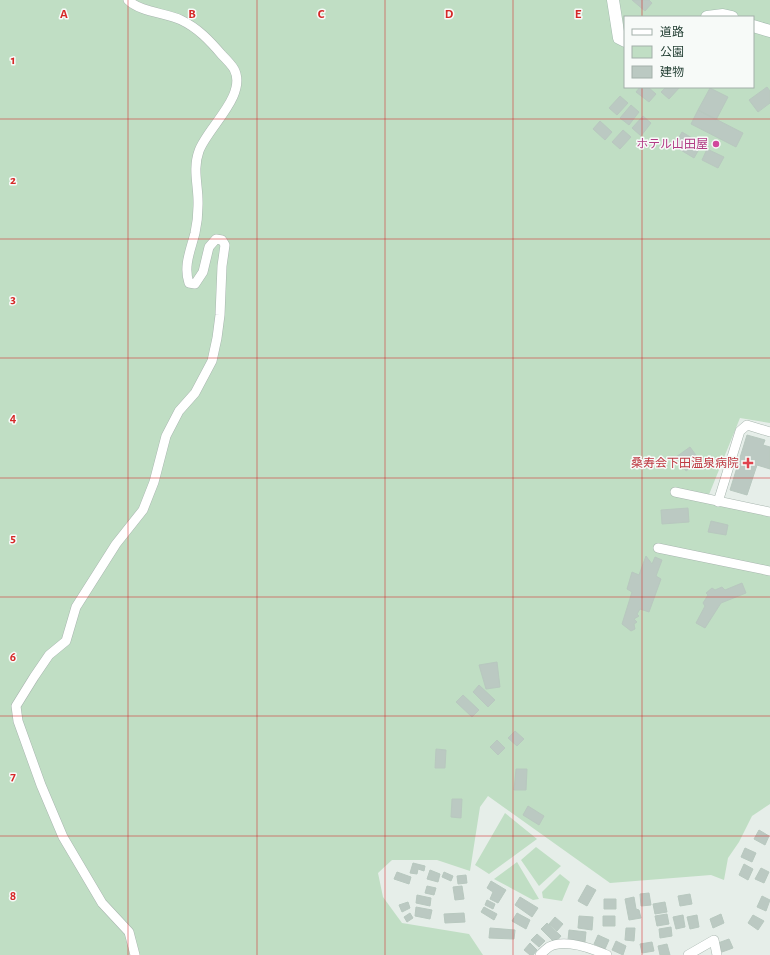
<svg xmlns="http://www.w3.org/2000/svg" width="770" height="955" viewBox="0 0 770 955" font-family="'Alegreya Sans','Noto Sans JP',sans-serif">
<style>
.green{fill:#c0dec4;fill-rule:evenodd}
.building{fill:#bbc9c2;stroke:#b8c8bf}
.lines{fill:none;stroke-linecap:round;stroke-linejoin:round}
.minor-casing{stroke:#a8b6af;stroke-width:10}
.secondary-casing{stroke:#a4baaf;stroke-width:13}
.minor{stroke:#fff;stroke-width:9}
.secondary{stroke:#fff;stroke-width:12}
.grid{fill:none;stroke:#d62828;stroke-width:1;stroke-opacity:0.55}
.hotel-dot{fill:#d1479c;stroke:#f7faf8;stroke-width:1.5}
.health-dot{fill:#e0444e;stroke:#f7faf8;stroke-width:1.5}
.labels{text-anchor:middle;stroke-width:3;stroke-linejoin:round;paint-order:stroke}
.hotel-label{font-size:12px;fill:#b23c85;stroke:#f7faf8;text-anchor:end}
.health-label{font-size:12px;fill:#be3a42;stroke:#f7faf8;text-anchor:end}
.grid-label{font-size:13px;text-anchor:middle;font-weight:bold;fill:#d62828;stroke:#f7faf8;stroke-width:3;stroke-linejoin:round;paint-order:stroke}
</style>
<rect width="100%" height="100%" fill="#e6eee9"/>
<path class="green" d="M0 0H770V423L740 418 708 497 770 516V804L752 816 739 842 728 858 724 880 711 875 610 883 488 796 480 807 470 871 437 860H392L378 873 383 897 402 923 469 934 483 955H0ZM625 17H753V87H625Z
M505 813 537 839 489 874 475 865Z
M536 847 561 866 539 886 521 860Z
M517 862 539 899 533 900 494 879Z
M560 874 570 882 562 901 543 898 542 892Z"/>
<path class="building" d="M632 0H649L652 3 645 11Z
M640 87H648L656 94 649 102 636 92Z
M666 87H680L669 99 661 92Z
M767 87 770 91V103L758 112 749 100Z
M710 88 728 97 716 120 698 110Z
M620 96 628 103 617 115 609 108Z
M631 105 639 112 629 125 620 118Z
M698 110 743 133 736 147 691 124Z
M643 116 651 123 641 136 632 128Z
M600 121 612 132 605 140 593 129Z
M623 130 631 137 620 149 612 142Z
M682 132 702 144 694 158 674 146Z
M707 149 724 157 718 168 702 160Z
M747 435 765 440 763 445 770 447V469L757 465 747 495 730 490Z
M690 447 700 461 686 471 676 457Z
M688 508 689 522 662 524 661 510Z
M711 521 728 525 726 535 708 532Z
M646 556 652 564 655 557 662 560 656 576 661 579 649 612 640 609 637 614 639 616 634 619 637 622 634 624 635 629 631 631 622 624 632 592 627 589 632 572 639 575Z
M742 583 746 593 721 603 705 628 696 623 705 606 703 603 708 595 706 593 712 588 715 590 722 587 725 590Z
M497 662 500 687 486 689 479 665Z
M479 685 495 700 488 707 473 692Z
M463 695 479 710 472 717 456 702Z
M515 731 524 739 517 746 508 738Z
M497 740 505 748 498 755 490 747Z
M436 749 446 750 445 768H435Z
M516 769H527L526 790H514Z
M452 799H462L461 818 451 817Z
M528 806 544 816 539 825 523 815Z
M759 830 769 836 765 845 754 839Z
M745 848 756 853 752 862 741 857Z
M413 863 425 866 424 871 418 869 417 874 410 873Z
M744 864 753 869 748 880 739 875Z
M761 868 769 872 764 883 755 879Z
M430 870 440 874 438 882 427 879Z
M397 872 411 877 409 884 394 879Z
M444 872 453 876 451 881 442 877Z
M466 875 467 883 458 884 457 876Z
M491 881 506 890 498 903 490 899 493 892 487 888Z
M587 885 596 890 587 906 578 901Z
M427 886 436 888 434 895 425 893Z
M462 886 464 899 455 900 453 887Z
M649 893 651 905 641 906 640 894Z
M690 894 692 904 680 906 678 896Z
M417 895 431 898 430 906 416 903Z
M762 896 770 900 766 911 757 907Z
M520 897 538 908 532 917 515 905Z
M634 897 636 909 639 910 641 918 629 920 625 899Z
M604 899H616V909H604Z
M487 900 495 904 493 909 485 905Z
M408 902 410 908 402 912 399 905Z
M665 902 667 912 655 914 653 904Z
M416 907 432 910 430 919 415 916Z
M484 907 497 914 494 920 481 912Z
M410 913 413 918 407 922 404 917Z
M464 913 465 922 445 923 444 914Z
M517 913 530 920 526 929 512 921Z
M667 914 669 924 657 926 655 916Z
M721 914 724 923 713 928 710 919Z
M683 915 685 927 676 929 673 917Z
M697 915 699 927 690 929 687 917Z
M753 915 764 921 758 930 748 923Z
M579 916 593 917 592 930 578 928Z
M603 916H615V926H603Z
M555 917 563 924 557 931 549 924Z
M547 923 561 936 555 943 541 929Z
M671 927 672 936 660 938 659 929Z
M490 928 515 930 514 939 489 938Z
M626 928H635L634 941 625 940Z
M569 930 586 932 585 942 568 940Z
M537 934 545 941 539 947 531 940Z
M598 935 609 940 605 949 594 944Z
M729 939 733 948 722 952 718 943Z
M616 941 626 946 623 955 612 950Z
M652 942 654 951 642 953 640 944Z
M530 943 537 950 533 955H530L524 950Z
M667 944 670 955H660L658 946Z"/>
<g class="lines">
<g class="minor-casing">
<path id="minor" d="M128 0C140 12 166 13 181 20 198 28 210 41 222 55 226 59 231 64 234 69 248 95 207 128 199 151 192 170 199 187 198 206 198 214 197 224 195 233 191 249 183 266 189 283L195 284 203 272 209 247 216 239 222 240 225 245 222 266 220 315 217 338 212 361 195 393 179 411 166 436 154 482 143 510 116 544 76 607 66 641 49 655 34 677 16 706 18 721 41 785 63 837 102 903 129 932 135 955
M675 492 770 512
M718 502 740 431 747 425 770 432
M658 548 770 571
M540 955C543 952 546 949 549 947 565 938 593 949 607 955
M688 955 714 940 717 955"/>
</g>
<g class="secondary-casing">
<path id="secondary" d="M613 0 619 38 625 41
M707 17 723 15 732 17
M753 26 770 31"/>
</g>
<use href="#minor" class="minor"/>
<use href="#secondary" class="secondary"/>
</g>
<path class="grid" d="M128 0V955M257 0V955M385 0V955M513 0V955M642 0V17M642 87V955M0 119H770M0 239H770M0 358H770M0 478H770M0 597H770M0 716H770M0 836H770"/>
<circle class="hotel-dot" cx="716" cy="144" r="4"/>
<path class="health-dot" d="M746 457h4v4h4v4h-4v4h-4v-4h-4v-4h4z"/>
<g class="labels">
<g class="hotel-label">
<text x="708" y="148">ホテル山田屋</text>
</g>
<g class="health-label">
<text x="739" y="467">桑寿会下田温泉病院</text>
</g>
</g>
<g class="grid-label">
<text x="64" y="18">A</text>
<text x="192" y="18">B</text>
<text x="321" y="18">C</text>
<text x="449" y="18">D</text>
<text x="578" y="18">E</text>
<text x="13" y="64">1</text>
<text x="13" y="184">2</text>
<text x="13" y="303">3</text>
<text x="13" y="422">4</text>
<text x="13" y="542">5</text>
<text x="13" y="661">6</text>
<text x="13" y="780">7</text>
<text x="13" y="900">8</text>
</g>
<rect x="624" y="16" width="130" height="72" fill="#f7faf8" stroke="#a3b0aa"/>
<rect x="632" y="29" width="20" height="6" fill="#ffffff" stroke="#a3b0aa"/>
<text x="660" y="36" font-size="12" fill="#254035">道路</text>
<rect x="632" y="46" width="20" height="12" fill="#c0dec4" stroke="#a3b0aa"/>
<text x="660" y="56" font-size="12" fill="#254035">公園</text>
<rect x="632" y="66" width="20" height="12" fill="#bbc9c2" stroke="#a3b0aa"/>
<text x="660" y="76" font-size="12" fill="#254035">建物</text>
</svg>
